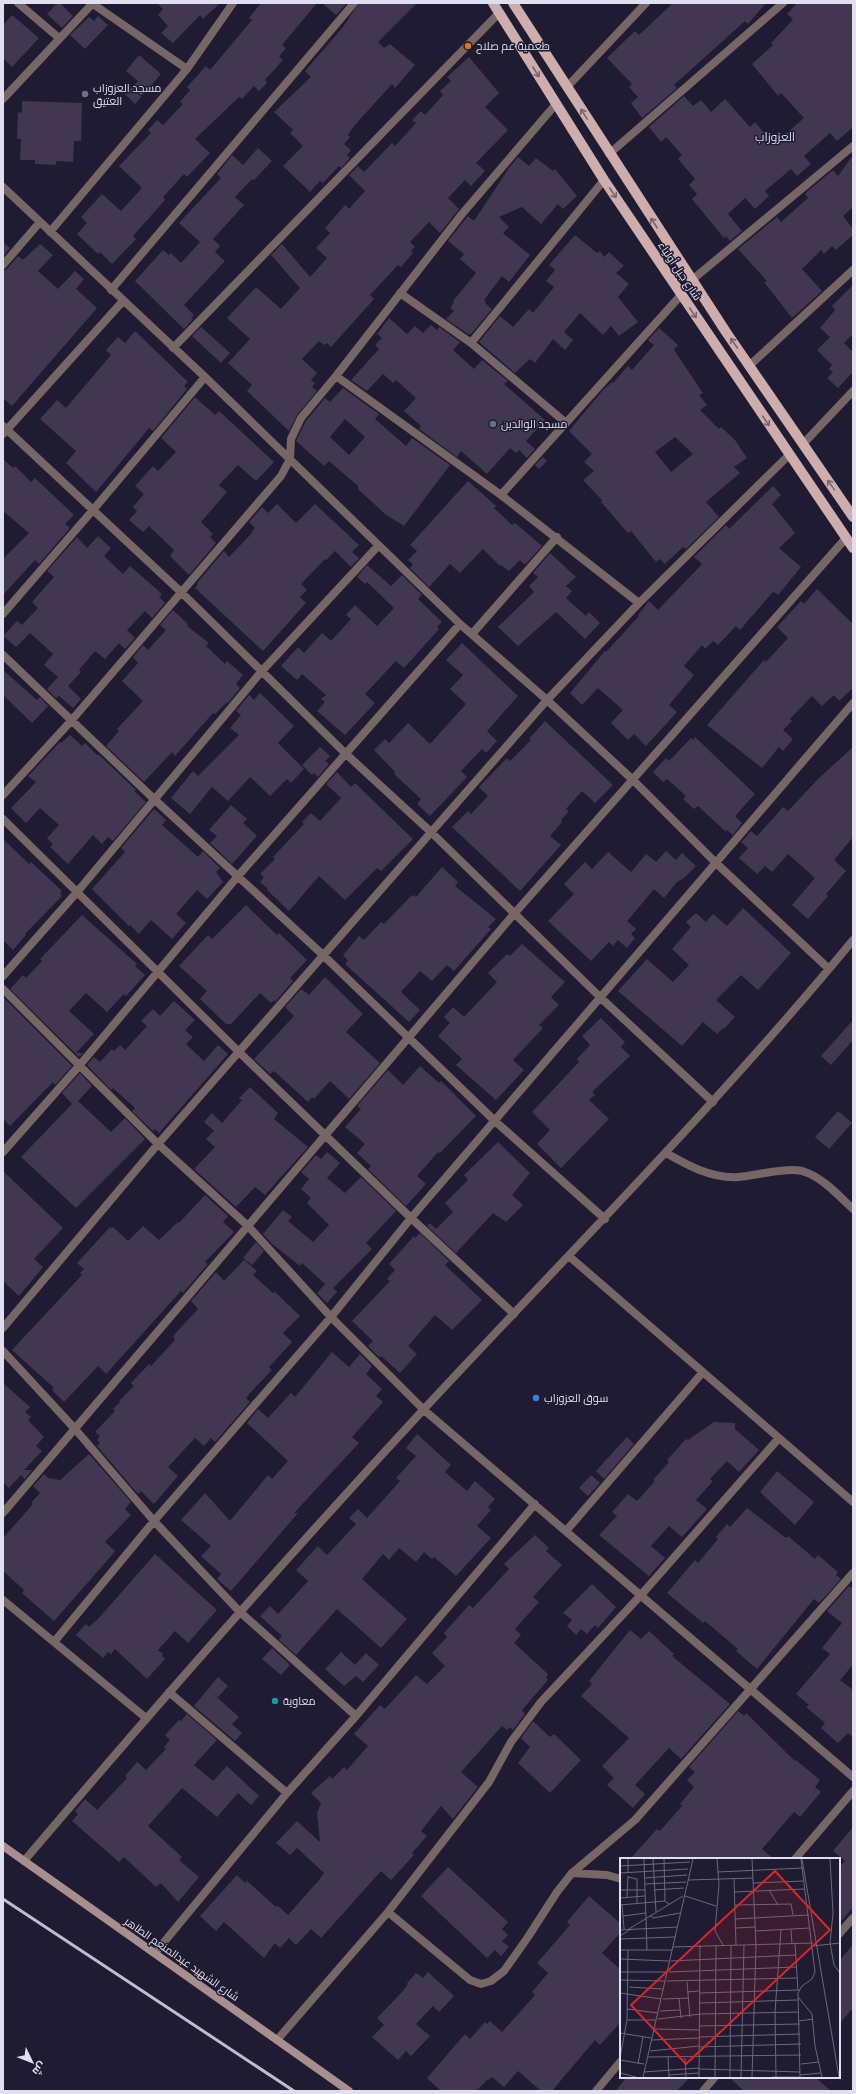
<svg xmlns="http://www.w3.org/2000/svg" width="856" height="2094" viewBox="0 0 856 2094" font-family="'IBM Plex Serif',Cairo,serif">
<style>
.building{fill:#423750;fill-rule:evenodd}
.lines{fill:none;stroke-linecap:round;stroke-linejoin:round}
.street{stroke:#766665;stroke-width:8}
.secondary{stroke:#a88e8d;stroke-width:8}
.primary{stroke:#cfadac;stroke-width:10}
.rail{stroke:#bebdce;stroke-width:3}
.oneway{stroke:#76646f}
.food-dot{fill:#e8710a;stroke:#1e1b32;stroke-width:1.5}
.worship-dot{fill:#6b7280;stroke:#1e1b32;stroke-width:1.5}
.shop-dot{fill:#3f7fe0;stroke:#1e1b32;stroke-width:1.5}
.culture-dot{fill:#0f9aa8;stroke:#1e1b32;stroke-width:1.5}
.labels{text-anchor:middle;stroke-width:3;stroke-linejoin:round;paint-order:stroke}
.poi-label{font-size:11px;fill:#e0dfef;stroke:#1e1b32;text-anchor:start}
.street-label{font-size:11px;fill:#e0dfef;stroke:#1e1b32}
.neighbourhood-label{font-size:12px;fill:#dfddfd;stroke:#1e1b32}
.inset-road{fill:none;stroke:#6c697e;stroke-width:1}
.view{fill:#d62828;fill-opacity:0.15;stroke:#d62828;stroke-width:2}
.inset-edge{fill:none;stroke:#e0dfef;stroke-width:2}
</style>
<rect width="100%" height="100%" fill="#1e1b32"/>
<path class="building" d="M57 3H60L73 16 62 28 47 14Z
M157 3H220L203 19 200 15 173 43 161 33 168 26 158 15 163 9Z
M261 3H317L282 45 286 48 279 57 283 60 265 80 267 83 259 91 254 86 242 99 239 97 195 139 210 153 187 177 184 174 163 197 165 200 133 236 136 239 112 264 100 252 98 254 77 234 87 223 81 217 102 194 121 211 142 188 119 166 151 133 148 130 157 120 163 125 183 104 180 102 190 90 187 87 206 66 210 70 252 20 249 18Z
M322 3H347L336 15Z
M359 3H417L378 42 384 48 390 44 415 65 395 88 392 84 354 126 348 135 350 137 344 144 351 150 347 155 350 158 341 168 339 166 323 183 320 181 310 192 283 166 303 146 290 133 293 130 274 112 311 77 305 71 343 27Z
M673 3H766L748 24 745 21 674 85 677 88 642 118 631 103 638 97 629 87 632 84 607 58 635 31 639 35Z
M797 3H853V127L837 141 830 133 804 156 811 164 797 176 791 169 765 191 769 196 755 209 745 198 728 214 742 231 730 241 726 236 724 238 692 199 697 194 689 185 695 179 678 159 682 155 666 137 661 142 649 127 684 96 693 106 701 100 711 112 725 99 750 127 755 122 774 144 804 118 781 93 778 96 752 64 773 45 771 43 789 24 793 19 787 14Z
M12 15 39 38 12 67 3 58V25Z
M98 16 108 25 85 49 70 35 89 17 94 21Z
M139 55 161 74 135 104 125 94 138 81 126 71Z
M469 57 499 93 485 107 508 130 476 163 485 171 471 186 465 180 448 198 459 209 440 233 429 222 410 242 415 247 411 251 413 253 401 267 398 265 370 295 374 299 331 347 327 343 324 345 319 341 302 359 317 373 311 380 315 383 312 387 317 391 297 415 289 431 247 391 252 385 228 363 250 339 227 318 256 287 281 309 300 288 271 255 282 244 310 277 327 258 316 248 330 233 325 228 345 205 349 209 365 191 349 175 358 166 364 172 392 143 395 146 416 123 412 120 421 111 425 115 443 95 440 91 451 81 447 77Z
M22 101 82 103 81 141H74L73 162 56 161V165L35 164V160H20L21 139H17L18 112 22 113Z
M258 148 272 161 254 180 252 179 235 197 244 205 213 239 220 246 215 252 225 261 184 305 194 315 191 318 193 319 184 329 135 281 163 250 169 255 171 253 181 263 200 242 179 223 221 178 217 174 232 155 243 165Z
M853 155V207L843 216 853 229V235L836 250 832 246 824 254 821 250 802 269 822 291 792 318 764 282 767 281 738 249 777 217 781 222 808 198 805 194 809 190 833 170 838 176Z
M518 157 529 166 536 158 553 171 555 169 577 196 563 209 558 204 541 224 522 207 499 217 509 227 503 233 530 255 509 282 502 276 484 300 486 301 485 303 492 309 471 334H468L446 319 454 311 450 308 454 302 453 301 476 273 460 259 464 254 448 241 468 216 474 221 509 168Z
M575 235 597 253 600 251 604 257 609 252 624 266 616 273 629 284 618 297 638 322 619 336 611 326 603 335 580 313 564 332 573 340 565 350 553 339 535 363 530 359 515 373 479 342 500 316 513 327 529 309 533 313 554 287 546 281 555 270 549 265Z
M3 242 10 248 3 257Z
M40 244 53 255 38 271 58 289 75 271 84 279 76 289 97 308 12 406 3 398V270L7 269 18 256 23 260Z
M853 285V334L844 343 853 352V372L838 388 827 378 833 372 829 369 832 365 817 350 830 337 820 328 835 310 832 306Z
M389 318 407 334 415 326 423 333 431 325 437 330 439 327 460 342 453 350 474 369 482 360 508 381 504 384 545 420 526 441 535 449 527 458 519 450 516 453 510 448 487 474 461 451 457 457 419 429 421 426 404 411 416 398 396 380 393 383 383 374 367 391 351 380 379 349 375 345 382 338 377 334Z
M201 327 230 353 221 363 192 336Z
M659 328 678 345 674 350 703 393 699 395 707 405 700 410 719 429 721 427 735 440 747 458 734 467 740 473 706 502 719 517 686 549 683 547 665 564 660 559 656 562 631 531 628 533 601 502 602 500 583 480 594 471 584 462 592 454 569 431 603 390 612 382 613 383 628 366 632 370 654 345 648 340ZM675 437 693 454 671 472 655 452Z
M135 331 188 382 184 386 187 389 153 431 149 428 96 492 66 463 76 451 40 419 57 400 66 408 111 355 106 350 118 337 125 343Z
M343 388 379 414 375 419 406 446 412 438 450 465 404 526 385 514 358 489V486L329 461 324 466 296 441 306 421 325 398 330 402ZM345 419 365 437 349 455 330 437Z
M195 397 215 415 219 411 274 462 256 481 238 465 219 485 227 492 201 522 213 534 210 537 216 543 189 575 170 556 174 550 149 526 143 532 129 520 137 511 133 507 144 494 135 486 153 466 158 471 176 452 161 438Z
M543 457 547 461 539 469 535 465Z
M3 459 13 468 15 466 31 482 35 478 74 515 65 524 70 528 39 564 35 560 3 595V559L29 533 3 511Z
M468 481 496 506 494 508 512 525 515 523 542 546 525 565 520 560 509 571 501 565 500 566 483 549 460 573 450 564 429 587 410 568 413 564 408 560 417 551 410 545Z
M773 486 781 495 772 504 795 533 779 548 801 567 778 595 774 592 772 593 740 630 736 626 718 645 713 641 705 649 702 645 684 666 694 675 669 705 677 712 646 746 634 734 628 740 611 723 623 710 598 688 582 705 570 693 605 651 606 652 639 616 638 615 649 601 658 610 702 564 694 557 726 525 729 529Z
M277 504 296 523 315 504 359 545 352 552 359 558 351 567 335 551 326 560 325 559 301 584 307 590 300 597 306 603 263 651 195 588 198 584 197 583 224 551 229 557 252 533 251 532 255 528 249 522 262 507 268 513Z
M98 536 111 548 104 556 123 574 130 566 162 594 159 597 165 603 152 618 145 611 127 630 135 638 125 649 119 643 105 659 95 651 79 670 81 672 68 686 81 699 73 708 59 696 56 698 47 689 58 677 44 665 53 654 30 633 16 647 3 636 17 621 22 625 38 608 32 602 54 577 47 571 77 537 87 548Z
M550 553 576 577 566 586 572 591 566 598 586 616 589 612 600 623 585 639 556 612 518 646 498 627 534 592 529 586 538 577 533 573Z
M367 565 391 586 402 575 422 595 418 599 442 622 437 627 439 629 404 668 396 661 365 694 375 703 345 735 317 711 325 702 321 699 326 695 302 674 297 680 281 666 298 647 304 653 322 633 331 641 351 619 346 615 355 605 377 626 394 608 367 582 365 584 357 577Z
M817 589 853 624V688L839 701 834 695 822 706 812 696 790 719 792 721 783 730 793 739 783 751 779 747 762 768 707 725 764 660 766 662 788 638 777 627 801 601 804 604Z
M173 610 188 624 187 626 209 643 206 646 225 664 227 661 243 675 236 684 240 688 228 703 227 702 215 714 213 713 175 756 172 752 144 782 106 746 119 731 117 729 143 701 122 681 138 663 133 657 143 645 148 650 166 630 160 625Z
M462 643 518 696 487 731 497 741 486 753 482 749 461 771 467 777 430 816 417 804 421 799 394 774 395 772 374 750 385 739 389 743 408 723 430 744 466 704 450 689 463 675 446 660Z
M3 670 37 700 40 697 48 706 32 723 3 695Z
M260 693 294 726 278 743 304 769 291 783 287 779 270 796 250 777 228 801 212 787 190 814 171 798 193 771 198 776 239 735 230 728 241 715 236 711 249 695 254 700Z
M545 721 613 785 595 803 582 791 566 809 569 811 561 820 562 822 550 836 561 845 520 891 452 827 468 811 471 814 488 796 479 787 507 758 510 761 531 740 529 739Z
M70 735 82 746 85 743 97 755 98 754 136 790 134 791 146 802 113 841 108 837 102 844 93 835 68 864 50 847 53 844 47 838 59 825 40 808 26 823 11 808 36 782 28 776 60 742 61 743Z
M695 737 755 794 735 816 742 823 733 835 727 830 726 832 698 806 694 809 683 799 686 796 667 779 663 782 653 772 666 758 669 761 691 738 693 740Z
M320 747 330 756 325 761 329 764 318 777 314 773 312 775 302 765Z
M853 747V837L834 860 846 871 826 894 828 896 808 919 792 905 815 878 788 854 772 872 765 866 757 874 739 858 748 848 741 842 751 831 757 836 783 807 788 811 818 779Z
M337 772 351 787 355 783 413 839 381 871 377 868 345 900 319 876 289 911 267 890 268 889 260 882 264 877 260 874 275 859 273 857 304 824 302 822 311 813 320 821 341 798 326 784Z
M231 805 247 819 243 823 257 836 232 864 210 843 217 836 209 830Z
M154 809 166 820 162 825 198 857 203 851 220 868 216 872 223 882 207 899 197 890 176 914 186 923 172 939 151 920 139 934 130 925 129 926 92 889 125 852 121 848Z
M3 839 29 864 31 862 62 891 60 893 62 896 25 934 26 935 13 950 3 940Z
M666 851 676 860 682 853 696 866 684 878 677 882 664 898 654 889 629 919 627 921 636 929 631 934 635 938 627 948 618 940 613 946 609 942 591 961 548 921 574 894 564 884 585 862 592 869 608 852 631 872 646 854 656 862Z
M442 867 458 882 455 886 496 919 488 927 491 929 454 971 447 965 432 981 420 971 401 992 420 1010 409 1022 345 964 348 961 343 955 359 936 364 940 381 922 384 924 410 897 414 895 416 897Z
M246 905 277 935 279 933 307 960 290 978 293 981 275 1002 274 1000 271 1003 260 993 231 1024H226L200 999 207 991 179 966 208 935 212 939Z
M743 908 791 953 758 990 741 975 716 1000 735 1017 724 1029 723 1028 717 1034 703 1022 682 1046 618 991 647 959 673 982 689 965 672 949 691 927 686 922 696 913 706 922 713 914 727 926Z
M82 915 137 964 135 966 145 975 126 996 124 994 107 1012 86 993 69 1011 94 1034 76 1053H83L79 1057 10 989 23 975 26 978 42 961 40 959Z
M522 944 565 982 551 997 559 1005 539 1025 543 1028 513 1060 524 1070 496 1100 456 1065 462 1059 438 1036 450 1023 444 1017 453 1007 464 1017 497 982 488 973 507 954 510 956Z
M325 977 363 1014 346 1032 380 1063 349 1099 330 1081 314 1099 312 1097 308 1102 274 1071 270 1074 254 1059 294 1016 285 1007 301 989 309 995Z
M3 997 72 1066 55 1085 53 1082 10 1126 3 1119Z
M174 1001 195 1020 185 1030 193 1037 186 1044 204 1061 218 1045 228 1054 159 1133 155 1129 153 1131 132 1111 135 1108 113 1088 111 1090 87 1065 94 1057 100 1062 112 1049 114 1051 120 1045 125 1050 147 1026 141 1021 153 1009 160 1016Z
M601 1018 625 1042 621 1047 630 1056 592 1092 595 1095 589 1100 609 1119 561 1168 537 1144 550 1130 532 1112 579 1062 577 1059 590 1045 582 1036Z
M853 1020V1040L831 1065 821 1056Z
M420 1066 439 1083 441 1081 476 1116 440 1153 438 1152 417 1176 426 1184 406 1206 368 1169 371 1166 357 1153 365 1144 345 1127 361 1109 357 1106 388 1070 403 1085Z
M80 1073 92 1086 78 1101 111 1132 125 1118 145 1139 76 1208 21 1157 72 1104 62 1093Z
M250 1087 278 1113 274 1119 308 1147 265 1195 255 1187 236 1207 194 1169 215 1147 206 1139 214 1131 204 1122 212 1113 222 1123 242 1100 239 1098Z
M838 1111 852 1123 829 1149 815 1137Z
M498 1142 530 1173 512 1195 523 1205 506 1222 493 1213 456 1253 427 1226 430 1223 436 1229 453 1212 445 1203 468 1180 464 1175Z
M327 1152 340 1163 327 1178 345 1193 361 1177 396 1211 366 1243 372 1249 333 1288 337 1292 327 1303 317 1293 325 1284 302 1263 300 1266 271 1243 263 1234 283 1210 292 1217 288 1221 313 1242 329 1225 307 1203 311 1198 301 1189 309 1179 301 1172 316 1155 321 1159Z
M3 1171 63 1228 34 1259 43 1267 19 1296 3 1281Z
M205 1195 228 1216 223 1222 234 1232 205 1262 208 1264 183 1293 181 1291 106 1374 98 1366 64 1402 52 1390 54 1388 12 1350 82 1275 80 1273 84 1269 77 1263 110 1227 112 1228 113 1227 128 1241 143 1226 159 1240 178 1222 179 1223Z
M420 1233 449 1261 445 1265 482 1300 452 1330 435 1315 408 1346 417 1354 400 1373 381 1356 380 1358 368 1346 373 1341 352 1321 390 1281 387 1279 395 1270 389 1264 414 1236 415 1238Z
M256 1242 264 1251 252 1265 243 1258Z
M244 1260 257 1271 253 1275 273 1293 275 1292 300 1316 283 1333 292 1342 269 1367 272 1370 249 1394 246 1398 250 1402 215 1442 211 1438 204 1446 195 1438 168 1467 178 1476 154 1504 141 1491 138 1494 97 1446 100 1443 97 1440 100 1436 95 1432 115 1411 113 1409 120 1402 119 1401 134 1386 131 1383 149 1364 151 1366 175 1340 173 1336 198 1309 191 1301 216 1272 224 1281Z
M332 1352 349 1367 360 1354 372 1366 366 1374 382 1389 376 1396 383 1402 352 1437 359 1443 294 1513H298L231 1591 217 1579 221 1574 201 1556 211 1546 181 1520 205 1493 230 1521 268 1475 272 1479 288 1461 247 1423 258 1409 268 1418 291 1393 295 1397Z
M3 1383 30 1407 25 1412 31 1417 28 1420 44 1437 36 1446 42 1451 24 1470H32L25 1479 21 1475 9 1488 3 1482Z
M714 1422 735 1423V1429L759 1450 739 1472 727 1461 710 1479 713 1481 696 1500 707 1509 682 1537 669 1526 651 1546 665 1558 649 1576 599 1535 617 1516 612 1512 628 1494 637 1501 655 1481 653 1480 669 1462 667 1460 686 1439 688 1440Z
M417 1434 451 1465 445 1472 467 1491 475 1481 495 1499 488 1507 491 1510 477 1526 491 1538 456 1576 434 1557 432 1559 424 1552 416 1562 399 1548 389 1560 383 1554 362 1579 407 1619 381 1648 337 1609 296 1655 279 1640 282 1636 260 1616 270 1606 278 1614 308 1581 296 1570 318 1546 327 1555 356 1524 349 1518 358 1509 367 1518 400 1481 396 1478 416 1456 406 1448Z
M627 1437 634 1444 604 1479 596 1471Z
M89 1454 131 1502 125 1509 131 1515 105 1542 115 1551 112 1555 54 1621 22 1593 24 1590 3 1571V1538L33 1504 31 1503 40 1493 33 1486 44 1474 48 1478 60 1480Z
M777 1471 814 1502 795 1525 760 1492Z
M591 1475 600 1483 588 1496 579 1488Z
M747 1508 786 1538 788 1536 815 1559 818 1555 838 1572 836 1575 841 1579 819 1603 814 1599 757 1669 736 1651 738 1649 705 1621 703 1623 667 1593 695 1560 698 1563 718 1539 716 1537 727 1524 730 1527Z
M535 1535 549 1548 546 1551 562 1565 533 1597 539 1602 515 1629 521 1635 514 1643 548 1674 546 1678 548 1680 522 1710 525 1714 513 1730 510 1727 507 1730 502 1726 461 1772 478 1787 453 1819 441 1806 421 1831 427 1836 412 1853 414 1855 391 1880 381 1871 321 1938 311 1929 296 1945 289 1938 280 1948 275 1943 264 1958 224 1922 216 1931 200 1916 237 1875 245 1883 247 1881 276 1907 278 1906 288 1915 319 1880 324 1873 297 1848 290 1855 276 1843 297 1821 320 1842 317 1813 321 1803 311 1793 330 1776 332 1779 344 1767 347 1770 368 1746 354 1734 380 1705 385 1709 416 1675 427 1684 445 1666 432 1653 447 1637 444 1633 469 1605 473 1608 509 1569 504 1564Z
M155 1554 217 1610 188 1643 175 1631 158 1650 163 1654 162 1656 165 1659 147 1679 115 1649 111 1654 108 1652 103 1658 76 1635 86 1624 89 1627 99 1618Z
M592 1584 616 1607 598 1628 595 1625 587 1634 581 1629 576 1635 567 1626 572 1620 563 1613Z
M849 1586 853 1589V1665L840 1680 853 1690V1737L848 1733 838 1743 821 1728 825 1723 806 1707 809 1705 796 1694 830 1654 822 1648 842 1623 827 1611Z
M630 1630 641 1639 649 1631 674 1654 672 1656 730 1704 681 1759 669 1748 635 1785 645 1794 633 1808 607 1785 614 1778 602 1766 629 1738 581 1696 592 1684 589 1681Z
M272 1648 290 1665 281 1675 262 1659Z
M341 1652 355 1665 366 1653 379 1665 363 1682 356 1676 344 1686 325 1669Z
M218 1677 228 1686 217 1698 211 1692 239 1717 232 1724 242 1733 235 1741 194 1706Z
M738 1711 744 1716 746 1713 795 1761 796 1760 820 1780 815 1787 821 1792 800 1817 794 1812 762 1849 774 1859H630L657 1829 660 1831 682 1806 680 1804 694 1787 687 1780 695 1772 689 1767Z
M187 1714 217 1740 194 1765 213 1781 227 1766 259 1796 251 1805 238 1793 217 1817 182 1788 148 1826 182 1857 179 1860 199 1877 178 1902 161 1883 156 1887 124 1857 119 1862 72 1821 78 1814 75 1811 85 1799 97 1810 127 1778 125 1776 137 1762 146 1770 166 1749 164 1747 170 1740 165 1735 179 1720 181 1721Z
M533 1721 550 1737 554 1734 581 1760 550 1793 518 1763 530 1747 521 1738Z
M853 1827V1907L839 1924V1867L845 1861 833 1851Z
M448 1867 508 1922 502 1929 508 1935 502 1941 509 1947 501 1956 495 1950 487 1958 421 1896Z
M589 1896 621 1924V1932L602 1953 621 1970V2022L600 2045 595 2040 552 2091H541L518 2071 504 2087 492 2077 489 2080 488 2079 476 2091H441L427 2078 465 2034 470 2039 485 2022 487 2024 490 2021 502 2032 535 1995 532 1992 548 1973 537 1963 570 1925 567 1922Z
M853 1945V2008L839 2024V1961Z
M428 1972 454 1996 439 2012 433 2006 416 2024 430 2036 411 2056 406 2051 398 2060 372 2037 384 2025 377 2018 403 1991 408 1984 407 1983 416 1973 423 1978Z
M627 2077H690L677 2091H615Z
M729 2077H815L831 2091H744Z"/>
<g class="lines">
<path class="street" d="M18 3 59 38
M93 4 187 69
M567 87 646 3
M3 99 93 3
M609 154 783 3
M3 187 205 377 460 624 547 700 633 780 715 862 829 969
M50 232 187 69 233 3
M3 265 40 222
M692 280 853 146
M111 290 354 3
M400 293 471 343 565 422
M471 343 604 180
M173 348 499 13
M749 366 853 270
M336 376 501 495 639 603
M3 426 182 593 346 754 432 833 601 998 713 1102
M3 434 123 301
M803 444 853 391
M501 495 681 295
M3 614 93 510 205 377
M472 634 557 537
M3 655 154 799 323 955 496 1122 605 1219
M3 795 71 721 281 476 290 459 291 439 301 418 336 376 462 214 556 104
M3 819 239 1052 411 1218 514 1314
M3 976 78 891 261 672 378 546
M3 989 158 1144 248 1226 331 1317 424 1410 853 1777
M3 1152 79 1066 238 876 460 624
M666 1153C687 1165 712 1179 738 1177 754 1176 790 1166 805 1172 823 1178 839 1196 853 1209
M570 1257 853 1502
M3 1328 158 1144 547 700 639 603 789 455
M3 1351 75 1429 154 1521 239 1611 356 1716
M3 1513 514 914 846 538
M566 1531 703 1372
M3 1600 146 1718
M54 1642 154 1521 331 1317 411 1218 853 703
M169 1692 287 1793
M795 1859 853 1791
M24 1861C154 1708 287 1557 424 1409 568 1254 718 1104 853 940
M572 1873 607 1875 621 1879
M388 1912 470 1980 481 1984 491 1981 504 1971 528 1937 557 1892 572 1873 635 1820 853 1573
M839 1934 853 1918
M155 1953 287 1793 356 1716 535 1504
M277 2040 388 1912 489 1782 511 1742 541 1702 641 1595 779 1438
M596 2091 621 2061
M703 2091 715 2077"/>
<path class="secondary" d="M3 1846 349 2091"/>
<path class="primary" d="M493 3 604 180 853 548
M513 3 726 332 853 517"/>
<path class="rail" d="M3 1899 294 2091"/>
</g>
<defs><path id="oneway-shaft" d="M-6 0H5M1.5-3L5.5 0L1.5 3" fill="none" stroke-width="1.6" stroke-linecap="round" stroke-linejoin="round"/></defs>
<g class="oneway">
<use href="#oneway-shaft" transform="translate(536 72) rotate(58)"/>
<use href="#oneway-shaft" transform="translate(584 114) rotate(-122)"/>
<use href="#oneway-shaft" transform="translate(613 193) rotate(56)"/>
<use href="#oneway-shaft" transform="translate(654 223) rotate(-123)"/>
<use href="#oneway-shaft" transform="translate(693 313) rotate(56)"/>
<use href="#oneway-shaft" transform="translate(734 343) rotate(-124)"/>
<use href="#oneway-shaft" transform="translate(766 421) rotate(56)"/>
<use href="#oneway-shaft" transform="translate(831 485) rotate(-125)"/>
</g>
<circle class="food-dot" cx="468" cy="46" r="4"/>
<g class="worship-dot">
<circle cx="85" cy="94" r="4"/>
<circle cx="493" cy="424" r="4"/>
</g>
<circle class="shop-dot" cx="536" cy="1398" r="4"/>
<circle class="culture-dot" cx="275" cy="1701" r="4"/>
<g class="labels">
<g class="poi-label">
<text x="476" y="50">طعمية عم صلاح</text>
<text x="93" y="92">مسجد العزوزاب<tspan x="93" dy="13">العتيق</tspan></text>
<text x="501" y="428">مسجد الوالدين</text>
<text x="544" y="1402">سوق العزوزاب</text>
<text x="283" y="1705">معاوية</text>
</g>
<g class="street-label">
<text transform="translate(680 271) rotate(56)" y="4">شارع جبل أولياء</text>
<text transform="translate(182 1959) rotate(35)" y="4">شارع الشهيد عبدالمنعم الطاهر</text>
</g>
<g class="neighbourhood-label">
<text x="775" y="141">العزوزاب</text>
</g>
</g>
<g transform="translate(620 1858)">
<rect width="220" height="220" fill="#1e1b32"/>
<path class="inset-road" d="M24 1 27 92M33 1 36 54M44 1 45 43 49 46M97 1 99 26 95 73 103 87M182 1 219 219M210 1 213 55 210 85 214 107 220 115M0 8 70 4M8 14V1M98 14 183 10M0 15 68 11M8 19 17 21V45M25 20 67 17M114 21 116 87M68 22 133 20M133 25 184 23M25 26 66 24M0 32H25M34 32 64 30M149 32 158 47M114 34 185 31M65 38 96 48M7 39 8 18M0 40 25 38M2 46 4 71M0 47 45 43M115 47 171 46 173 57M30 57 33 60 60 55M3 58 26 55M115 61 189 57M116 70 135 69M9 71 63 38M0 72 57 69M171 72 172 86M135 73 190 70M0 78 11 71M0 81 55 79M175 86 178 132M193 88 220 85M53 89 193 85M0 92H52M0 101 49 103M51 103 176 97M0 114H47M49 114 176 109M0 122 45 123M47 123 177 120M67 124 70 159M9 129 43 131M67 134 79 133M0 135 41 141M80 135 179 132M178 139 192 156 195 188 202 219M59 140 61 160M43 141 68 140M79 145 178 142M7 151 38 155M40 153 60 152M38 161 81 156 179 154M7 162H36M179 163 193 161M79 168 180 166M35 171 79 172M0 175 31 180M79 179 180 176M32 182 79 180M79 189 181 186M30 193 79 188M28 199 181 197M48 199 49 219M0 200 7 162 8 92M65 200 66 219M0 202 24 206M18 206 23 179M181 206 199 204M79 211 180 214M24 214 79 210M0 215 16 219M49 217 79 215M180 217 201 215M23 219 73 1M79 219 80 87M95 219 96 87M110 219 111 87M121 219 124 87M132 219 136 87 132 1M152 219H180M156 219 155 154 161 72M180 219 178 135 182 128 192 121 195 114 181 1"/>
<path class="view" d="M155 13 210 72 66 206 11 147Z"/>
<rect width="220" height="220" class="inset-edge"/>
</g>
<rect width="856" height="2094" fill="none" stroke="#e0dfef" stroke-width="8"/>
<g transform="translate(32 2062) rotate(133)" stroke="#1e1b32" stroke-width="3" paint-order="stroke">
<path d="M0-3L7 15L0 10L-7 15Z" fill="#e0dfef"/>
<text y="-6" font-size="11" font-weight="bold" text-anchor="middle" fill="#e0dfef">ش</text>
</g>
</svg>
